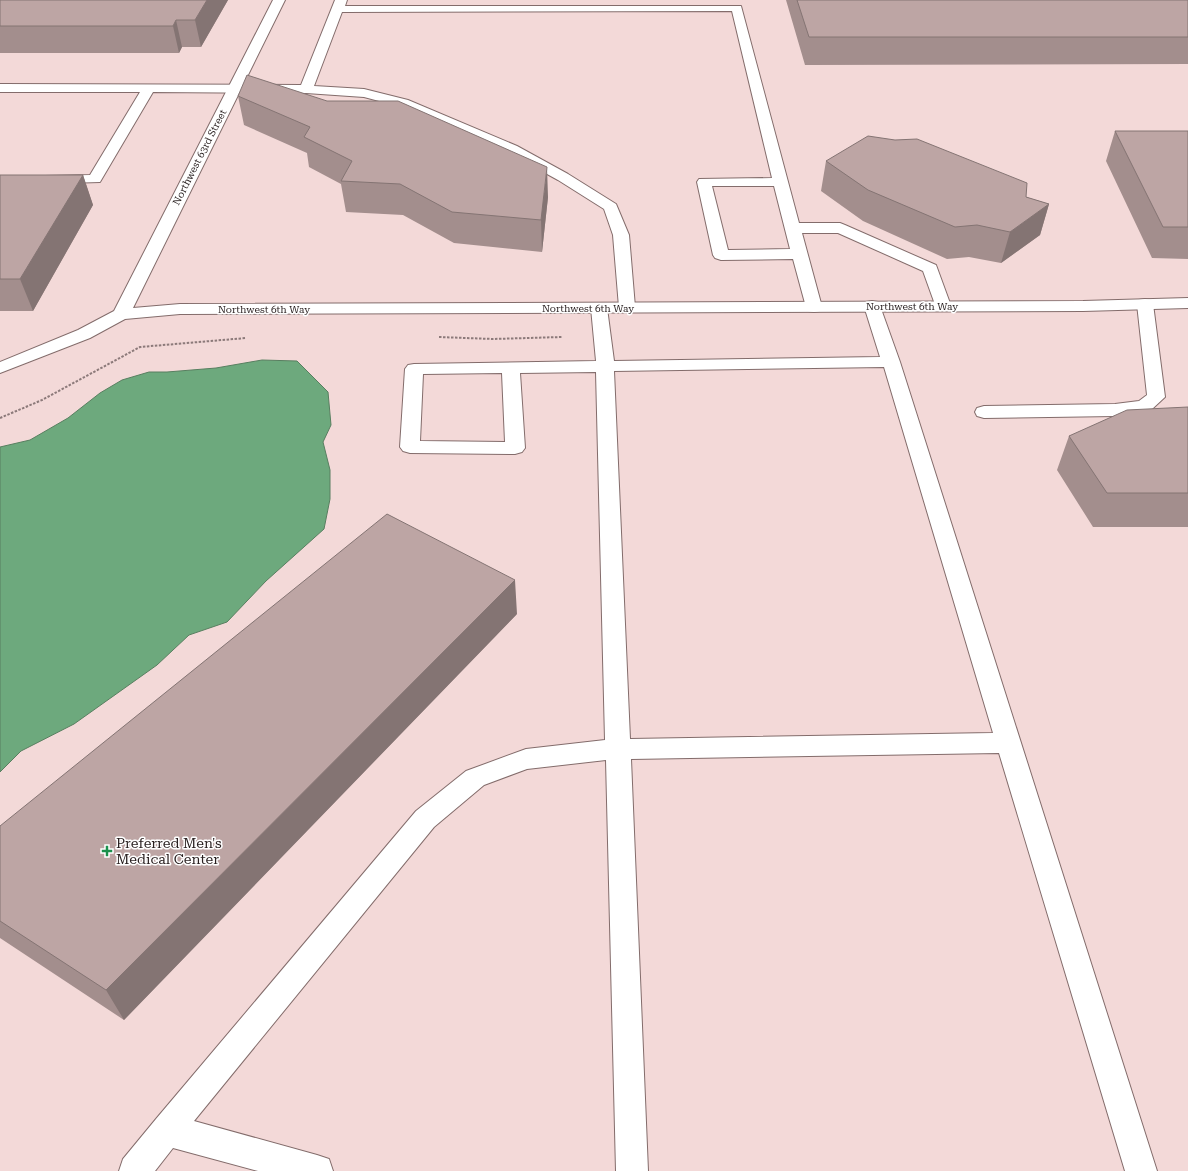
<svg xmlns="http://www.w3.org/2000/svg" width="1188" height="1171" viewBox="0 0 1188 1171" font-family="'Roboto Serif',serif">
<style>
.water{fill:#6da97d;stroke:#587f60}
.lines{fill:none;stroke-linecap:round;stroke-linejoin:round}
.lane-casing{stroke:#836c6b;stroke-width:2}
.street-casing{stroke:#836c6b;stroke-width:2}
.path{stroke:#8c7a7a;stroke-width:2;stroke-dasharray:2.5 1.5;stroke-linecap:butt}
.lane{fill:#fff;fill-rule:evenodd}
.street{fill:#fff;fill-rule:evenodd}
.wall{fill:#a38e8d}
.shaded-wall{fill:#847473}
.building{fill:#bda5a4;stroke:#847473}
.poi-dot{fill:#1a904c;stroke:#fff;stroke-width:1.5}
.labels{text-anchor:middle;stroke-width:3;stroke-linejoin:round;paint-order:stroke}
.far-street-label{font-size:10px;fill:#271e1e;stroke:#fff}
.near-poi-label{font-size:14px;fill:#271e1e;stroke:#fff;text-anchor:start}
</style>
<rect width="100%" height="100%" fill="#f3d9d8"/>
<path class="water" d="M262 360 297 361 328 392 331 425 323 442 330 470V499L324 529 266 581 227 622 189 635 157 665 74 724 21 751 0 772V447L30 440 68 418 100 393 122 380 149 372H167L216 368Z"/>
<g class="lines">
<g class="lane-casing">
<path id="lane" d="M335 0H347L345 6H741L799 223H840L845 225 936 265 951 306 949 310 943 311 937 310 923 271 838 233H802L822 307 820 311 814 312 808 311 806 307 793 259 721 260 715 258 713 255 697 182 699 179 772 178 732 11 342 12 314 86 364 89 408 100 517 146 568 174 616 204 629 235 635 307 633 311 627 312 621 311 619 307 613 235 604 209 558 180 507 152 398 106 364 97 306 93 153 92 100 182 0 185V177L90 175 140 92H0V84L301 85ZM712 186H774L790 249 728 250Z
M1145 299 1151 300 1153 304 1165 397 1151 410 1115 416 984 418 977 416 975 412 977 408 984 406 1115 404 1139 401 1147 395 1137 304 1139 300Z
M872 301 878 302 880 306 900 362 1157 1171H1125L999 753 631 759 648 1171H616L606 760 527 769 484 785 434 827 194 1121 317 1155 329 1159 333 1171H258L173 1148 155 1171H119L123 1159 156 1119 416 811 466 771 526 749 605 740 596 372 520 373 525 448 522 452 515 454 410 453 403 451 400 447 405 369 408 365 414 364 596 361 591 308 593 304 599 303 605 304 607 308 614 361 880 357 864 306 866 302ZM884 367 993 733 630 739 614 371ZM502 373 505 442 420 441 423 374Z"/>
</g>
<g class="street-casing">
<path id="street" d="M273 0H285L133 308 180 304 1083 301 1188 298V308L1083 311 180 314 125 319 90 338 0 373V362L78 330 114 311Z"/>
</g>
<path class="path" d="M439 337 493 339 562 337
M0 418 42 400 140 347 246 338"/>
<use href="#lane" class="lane"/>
<use href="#street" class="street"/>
</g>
<path class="wall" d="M0 0H228L201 47H182L179 53H0Z
M786 0H1188V64L805 65Z
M238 96 548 197 542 252 454 243 403 215 346 212 341 184 309 167 307 153 244 125Z
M1115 131H1188V259L1152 258 1106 161Z
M826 161 1026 197 1049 204 1040 235 1001 263 969 257 947 259 863 221 821 191Z
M0 175H83L93 205 33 311H0Z
M1188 407V527H1093L1057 470 1069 436Z
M517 614 124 1020 0 938V826Z"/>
<path class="shaded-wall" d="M207 0H228L201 47 195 20Z
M176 20 182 47 179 53 173 26Z
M547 167 548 197 542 252 541 220Z
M83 175 93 205 33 311 20 279Z
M1049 204 1040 235 1001 263 1010 232Z
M515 580 517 614 124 1020 106 990Z"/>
<path class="building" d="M0 0H207L195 20H176L173 26H0Z
M797 0H1188V37H809Z
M247 75 327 101H398L547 167 541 220 452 212 400 184 341 181 352 161 304 137 310 127 238 96Z
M1115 131H1188V227H1163Z
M868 136 895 140 917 139 1027 183 1026 197 1049 204 1010 232 977 225 955 227 868 190 826 161Z
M0 175H83L20 279H0Z
M1188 407V493H1107L1069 436 1127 410Z
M387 514 515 580 106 990 0 921V826Z"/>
<path class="poi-dot" d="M105 845h4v4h4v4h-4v4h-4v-4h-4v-4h4z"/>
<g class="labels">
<g class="far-street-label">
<text transform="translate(199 157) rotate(-63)" y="4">Northwest 63rd Street</text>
<text x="912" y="310">Northwest 6th Way</text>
<text x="588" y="312">Northwest 6th Way</text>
<text x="264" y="313">Northwest 6th Way</text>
</g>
<g class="near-poi-label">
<text x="116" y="848">Preferred Men's<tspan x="116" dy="16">Medical Center</tspan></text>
</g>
</g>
</svg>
